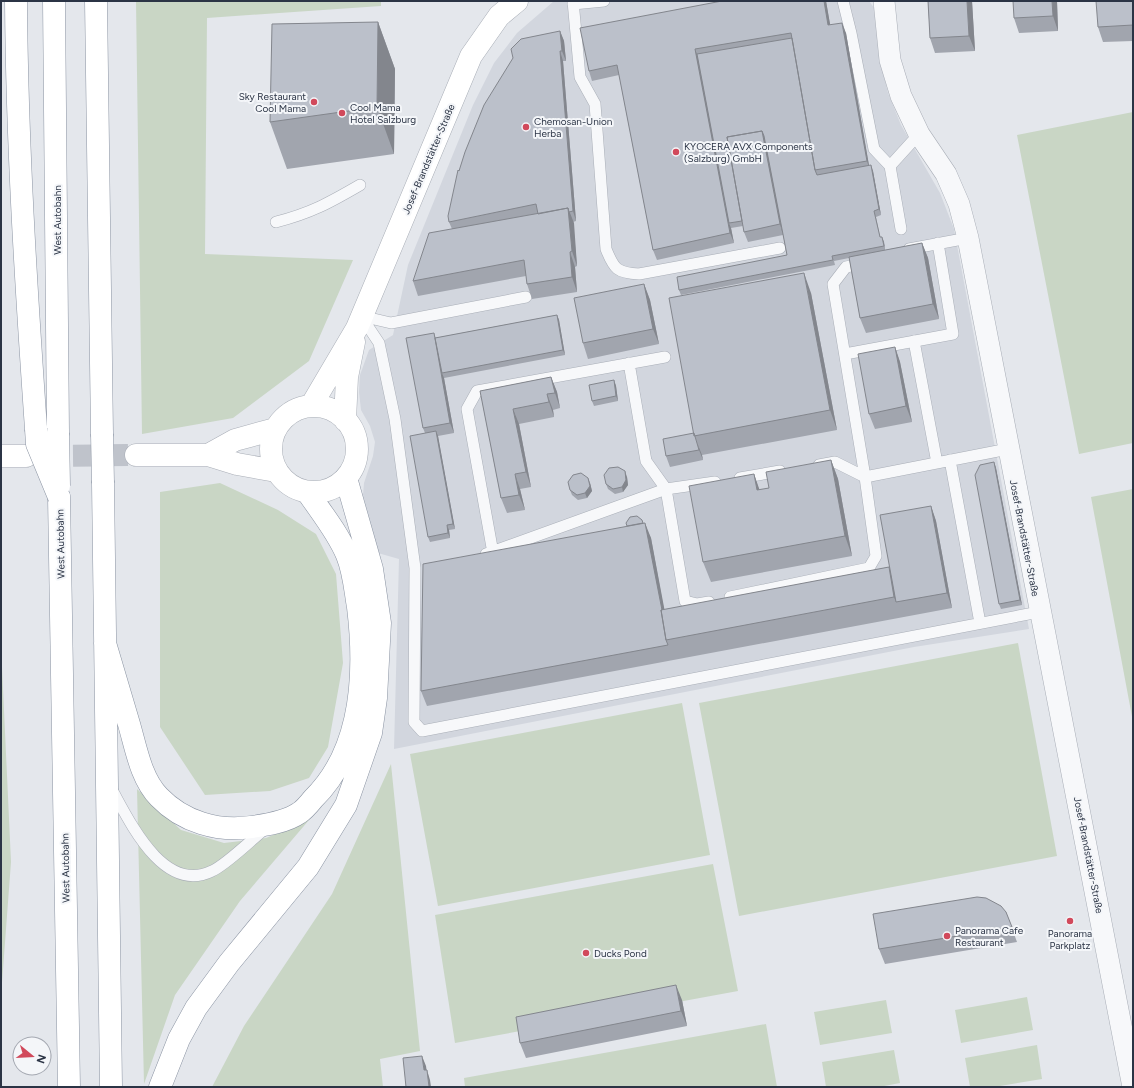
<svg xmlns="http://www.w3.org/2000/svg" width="1134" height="1088" viewBox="0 0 1134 1088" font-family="Figtree,sans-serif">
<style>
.built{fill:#d2d6de}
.green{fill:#c9d6c5}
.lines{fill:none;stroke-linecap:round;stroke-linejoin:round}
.secondary-tunnel{stroke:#bfc3cb;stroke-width:22;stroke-dasharray:22 11;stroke-linecap:butt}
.lane-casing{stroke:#a9aeb7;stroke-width:12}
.street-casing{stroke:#a9aeb7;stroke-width:22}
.secondary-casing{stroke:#a9aeb7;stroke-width:23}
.highway-casing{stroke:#8b94a3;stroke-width:23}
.lane{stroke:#f7f8fa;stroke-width:11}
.street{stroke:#f7f8fa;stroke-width:21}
.secondary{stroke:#fff;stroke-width:22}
.highway{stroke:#fff;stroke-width:22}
.highway-bridge-casing{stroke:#8b94a3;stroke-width:23;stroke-linecap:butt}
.highway-bridge{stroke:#fff;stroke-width:22}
.wall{fill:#a1a5ae}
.shaded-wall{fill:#83868d}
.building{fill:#bbc0ca;stroke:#83868d}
.poi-dot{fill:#d1495b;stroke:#f4f6f9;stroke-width:1.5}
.labels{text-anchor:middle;stroke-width:4;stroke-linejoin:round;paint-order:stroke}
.poi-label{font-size:10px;fill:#2b3445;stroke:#f4f6f9;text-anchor:start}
.street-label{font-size:10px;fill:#2b3445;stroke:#f4f6f9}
</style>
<rect width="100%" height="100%" fill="#e4e7ec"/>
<path class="built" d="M554 1H869L875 9 879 56 888 93 901 125 940 193 954 229 1029 629 914 647 394 749 399 559 378 553 363 495 364 483 373 456 375 442 370 426 361 410 359 392 360 375 369 350 393 335 408 265 473 105 494 63 517 33Z"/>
<path class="green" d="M136 1H381V6L207 18 205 254 353 260 309 361 233 418 142 434Z
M1133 112V443L1079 454 1017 135Z
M220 483 278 510 316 534 336 574 343 663 328 747 309 778 270 791 205 795 160 727V492Z
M1133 489V722L1091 497Z
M1018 643 1057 856 739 916 699 703Z
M1 645 11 862 1 996Z
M682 703 710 855 438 906 410 754Z
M391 764 420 1051 380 1059 383 1087H212L244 1026 332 894Z
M137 789 181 830 224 843 266 838 309 820 240 901 175 995 144 1084Z
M713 864 738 991 455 1043 435 915Z
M1027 997 1033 1030 961 1043 955 1010Z
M886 1000 892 1033 820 1045 814 1012Z
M766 1024 777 1087H465L464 1078Z
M1037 1045 1042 1079 994 1087H970L965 1058Z
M894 1050 900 1083 879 1087H826L822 1062Z"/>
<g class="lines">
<path class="secondary-tunnel" d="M40 456 136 455"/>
<g class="lane-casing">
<path id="lane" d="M573 1 580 77 595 104 606 249C614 269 617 273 639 274L780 248
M843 1 851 33 874 149 890 166 901 229
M573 4 604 1
M890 166 919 134
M276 222C311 213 329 203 360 185
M909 249 968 238
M361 316 379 343 395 419 415 568 414 722 422 731 1039 612
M361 316 391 323 526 297
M914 341 937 463
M845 354 953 334 938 243
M629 363 646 461 666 489 685 601 697 604 709 602
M950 460 980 623
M819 465 835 462 865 477 1008 449
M740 478 780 471
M493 553 467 409 477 391 665 357
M486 554 666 489 715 482
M730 597 869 568 876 556 865 477 833 284 846 267 865 263
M111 788C129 820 163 895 212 871 226 865 251 840 265 829"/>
</g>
<g class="street-casing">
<path id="street" d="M884 1 890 60 901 96 919 134 946 174 959 204 968 238 1133 1087"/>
</g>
<g class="secondary-casing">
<path id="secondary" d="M271 449a43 43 0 1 1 86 0a43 43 0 1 1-86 0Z
M311 406 357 328 471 56 499 16 517 1
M345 420 347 377 354 342
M136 455H208L237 464 276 471
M208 455 235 440 275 429
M1 456H26"/>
</g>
<g class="highway-casing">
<path id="highway" d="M16 1C17 144 26 286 36 429
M54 1 58 433
M96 1 102 434
M103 483 111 1087
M59 497 69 1087
M105 643C113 670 121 697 129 724 136 748 141 779 159 797 183 822 218 832 251 827 266 825 286 822 299 813 304 810 309 804 313 799 363 750 366 673 358 607 355 590 354 572 347 555 338 533 321 512 308 493
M160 1087 179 1039 196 1008 229 963 308 867 346 805 371 733 376 698 380 623 372 569 346 478"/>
</g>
<use href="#lane" class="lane"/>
<use href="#street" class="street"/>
<use href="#secondary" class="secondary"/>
<use href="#highway" class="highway"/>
<g class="highway-bridge-casing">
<path id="highway-bridge" d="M36 429 37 444 59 497
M58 433 59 486
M102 434 103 483"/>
</g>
<use href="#highway-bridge" class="highway-bridge"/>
</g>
<path class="wall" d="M826 1 830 25 846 33 869 166 873 171 881 215 876 217 880 237 884 242 885 250 922 243 928 258 939 319 866 333 860 318 849 258 834 261 835 265 681 295 679 290 787 255 783 235 748 242 744 232 743 226 731 228 734 243 657 260 653 250 619 75 592 81 589 71Z
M928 1H972L975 51 935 53 930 38Z
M1057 1 1058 31 1019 33 1014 18Z
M1133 1V41L1103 42 1098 27Z
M378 22 395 69 394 154 287 169 270 122Z
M560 31 564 41 566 61H563L576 221 573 222 577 266 575 267 577 292 532 299 527 284 526 276 418 296 413 281 452 229 449 222 459 171Z
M644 284 650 300 659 344 588 359 583 343Z
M811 293 837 430 702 455 703 460 670 467 666 456 694 433Z
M557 315 559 320 565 355 444 378 454 433 438 436 455 529 449 530 450 538 430 542 428 537 425 433 423 428 435 338Z
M895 347 900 362 912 422 875 429 869 414Z
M551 377 557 392 560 408 553 410 554 417 519 424 531 487 520 489 525 510 507 513 501 498 480 391Z
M614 380 616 386 618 401 594 406 592 401Z
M831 460 838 479 852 556 711 582 703 562 754 474 759 490 769 488Z
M994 462 996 468 1022 605 1001 609 999 604Z
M627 477 628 485 623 492 615 494 608 489 606 484Z
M590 483 592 491 587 498 578 500 572 495 570 490Z
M931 506 936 521 952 608 427 706 421 691 643 523 651 538 664 610 889 567 890 571Z
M1006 912 1017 942 885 964 879 949Z
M682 1000 687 1026 526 1058 520 1043Z"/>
<path class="shaded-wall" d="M824 1H826L832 35 828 25Z
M967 1H972L975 51 969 36Z
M1052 1H1057L1058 31 1053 16Z
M378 22 395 69 394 154 377 107Z
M842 23 846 33 870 171 867 161Z
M560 31 564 41 566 61 562 51Z
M695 49 699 60 729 223 731 228 734 243 730 233Z
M560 51 563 61 576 221 573 211Z
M762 131 766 141 783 235 780 224Z
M871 165 873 171 881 215 879 209Z
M568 208 574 223 577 266 572 251Z
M882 237 884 242 885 251 884 246Z
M922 243 928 258 939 319 933 304Z
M570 252 575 267 577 292 572 277Z
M804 273 811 293 837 430 830 410Z
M644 284 650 300 659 344 653 329Z
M557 315 559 320 565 355 563 350Z
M434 333 437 343 442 373 444 378 454 433 450 423Z
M895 347 900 362 912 422 906 406Z
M551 377 557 392 560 408 555 393Z
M614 380 616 386 618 401 616 396Z
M547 394 553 410 554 417 549 402Z
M513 409 519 424 531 487 526 472Z
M436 431 438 436 455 529 453 524Z
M698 445 702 455 703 460 699 450Z
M831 460 838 479 852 556 845 536Z
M994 462 996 468 1022 605 1020 600Z
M625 471 627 477 628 485 623 492 622 487Z
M515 474 520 489 525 510 519 495Z
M754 474 761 494 757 490Z
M588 478 590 483 592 491 587 498 585 493Z
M931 506 936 521 952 608 947 593Z
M645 523 651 538 670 639 667 640Z
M447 525 449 530 450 538 448 533Z
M889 567 896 586V602L894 597Z
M676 985 682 1000 687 1026 681 1011Z
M422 1056 426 1066 428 1080 424 1070Z
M427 1070 430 1080 431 1087H429Z"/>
<path class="building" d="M722 1H824L828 25 842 23 867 161 815 170 791 33 695 49 730 233 653 250 617 65 589 71 580 28Z
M928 1H967L969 36 930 38Z
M1013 1H1052L1053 16 1014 18Z
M1096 1H1133V25L1098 27Z
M378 22 377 107 270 122 272 24Z
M560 31 562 51H560L573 211 569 212 568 208 538 214 536 204 449 222 448 216 458 170 459 171 465 152 484 105 513 58 511 49 521 39Z
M792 38 815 170 817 175 871 165 879 209 874 211 880 237H882L884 246 832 256 833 260 679 290 677 277 787 255 764 136 762 131 727 137 742 221 729 223 697 54Z
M762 131 780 224 744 232 727 137Z
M568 208 572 251 570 252 572 277 527 284 524 260 413 281 429 233Z
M922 243 933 304 860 318 849 257Z
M804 273 830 410 694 436 669 298Z
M644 284 653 329 583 343 574 298Z
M557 315 563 350 442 373 435 338Z
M434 333 450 423 423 428 406 338Z
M895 347 906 406 869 414 858 354Z
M551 377 555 393 547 394 549 402 513 409 526 472 515 474 519 495 501 498 480 391Z
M614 380 616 396 592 401 589 385Z
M436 431 453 524 447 525 448 533 428 537 410 436Z
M694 433 699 450 666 456 663 439Z
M831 460 845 536 703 562 689 486 754 474 757 490 769 488 766 472Z
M994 462 1020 600 999 604 975 475 980 465Z
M618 467 625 471 626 480 622 487 613 489 606 484 604 475 609 468Z
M581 473 588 478 590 486 585 493 577 495 570 490 568 482 573 475Z
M931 506 947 593 896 602 880 515Z
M637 516 642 520 643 523 627 526 626 523 630 517Z
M645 523 662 610H661L666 640 668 645 421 691 423 564Z
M889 567 894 597 666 640 661 610Z
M977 897 986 898 1001 906 1006 912 1012 927 879 949 873 914Z
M676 985 681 1011 520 1043 516 1017Z
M422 1056 424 1070H427L429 1087H406L403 1058Z"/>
<g class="poi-dot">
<circle cx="314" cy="102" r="4"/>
<circle cx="342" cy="113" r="4"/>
<circle cx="526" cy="127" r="4"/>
<circle cx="676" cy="152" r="4"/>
<circle cx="1070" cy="921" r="4"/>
<circle cx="947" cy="936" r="4"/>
<circle cx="586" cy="953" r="4"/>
</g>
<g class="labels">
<g class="poi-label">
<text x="306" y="100" text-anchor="end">Sky Restaurant<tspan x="306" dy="12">Cool Mama</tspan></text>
<text x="350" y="111">Cool Mama<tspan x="350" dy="12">Hotel Salzburg</tspan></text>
<text x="534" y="125">Chemosan-Union<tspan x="534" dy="12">Herba</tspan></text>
<text x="684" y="150">KYOCERA AVX Components<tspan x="684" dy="12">(Salzburg) GmbH</tspan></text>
<text x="955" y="934">Panorama Cafe<tspan x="955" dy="12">Restaurant</tspan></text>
<text x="1070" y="937" text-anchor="middle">Panorama<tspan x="1070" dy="12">Parkplatz</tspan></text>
<text x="594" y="957">Ducks Pond</text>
</g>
<g class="street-label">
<text transform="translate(428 159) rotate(-67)" y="4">Josef-Brandstätter-Straße</text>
<text transform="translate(57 220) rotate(-90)" y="4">West Autobahn</text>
<text transform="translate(1025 538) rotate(79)" y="4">Josef-Brandstätter-Straße</text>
<text transform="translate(60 544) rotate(-91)" y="4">West Autobahn</text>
<text transform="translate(1089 855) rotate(79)" y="4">Josef-Brandstätter-Straße</text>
<text transform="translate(65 868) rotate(-91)" y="4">West Autobahn</text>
</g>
</g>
<rect width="1134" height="1088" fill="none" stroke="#2b3445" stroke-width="4"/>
<g transform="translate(32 1056) rotate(108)"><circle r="19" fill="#f4f6f9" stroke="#a4a8b1"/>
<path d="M0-3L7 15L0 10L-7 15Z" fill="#d1495b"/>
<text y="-6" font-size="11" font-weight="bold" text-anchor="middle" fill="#2b3445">N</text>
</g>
</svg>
